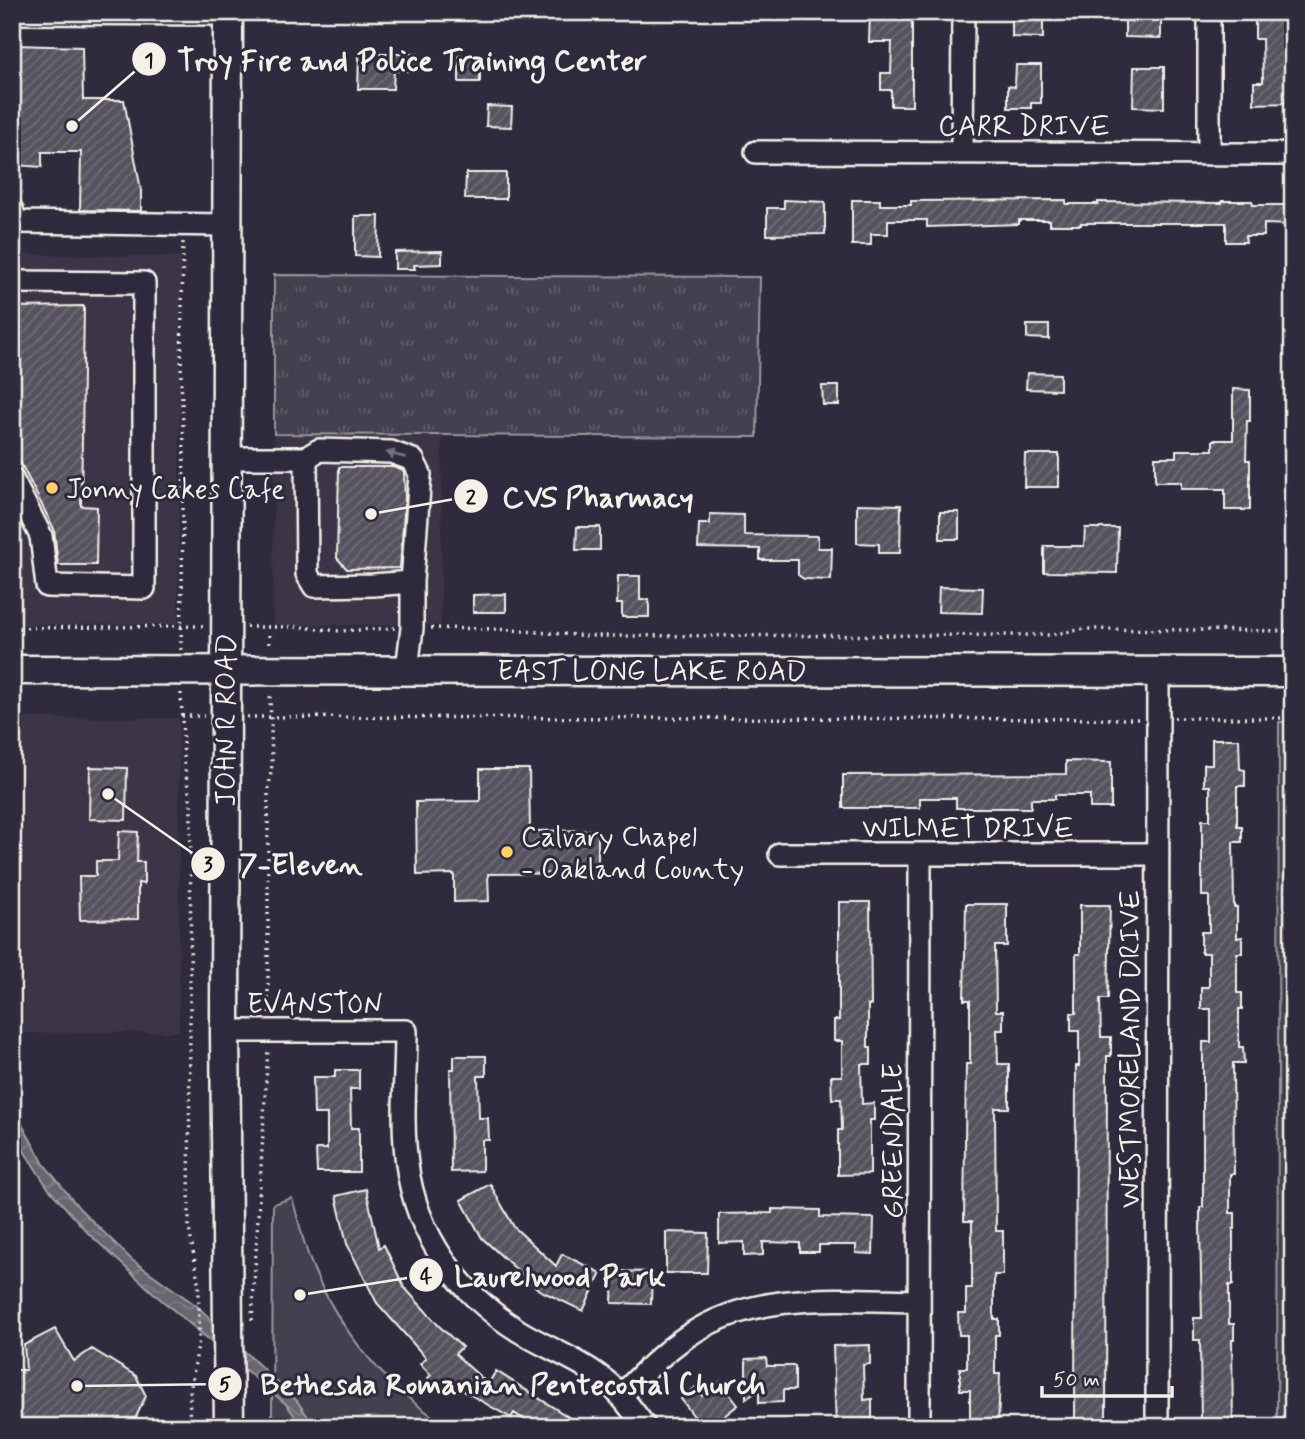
<svg xmlns="http://www.w3.org/2000/svg" width="1305" height="1439" viewBox="0 0 1305 1439" font-family="Mynerve,sans-serif">
<style>
.built{fill:#3b3647}
.grass{fill:url(#grass-tufts);stroke:#9c989c;stroke-width:2}
.green{fill:#454050;stroke:#9c989c;stroke-width:2}
.water{fill:url(#water-waves);stroke:#a19ea0;stroke-width:2}
.building{fill:url(#building-hatch);stroke:#f4f1e8;stroke-width:2}
.lines{fill:none;stroke-linecap:round;stroke-linejoin:round}
.minor-casing{stroke:#f4f1e8;stroke-width:26}
.major-casing{stroke:#f4f1e8;stroke-width:33}
.path{stroke:#f4f1e8;stroke-width:3.5;stroke-dasharray:2 5;stroke-linecap:butt}
.minor{stroke:#2f2a3d;stroke-width:21}
.major{stroke:#2f2a3d;stroke-width:28}
.oneway{fill:#747079}
.poi-dot{fill:#ffd166;stroke:#2f2a3d;stroke-width:2.5}
.labels{text-anchor:middle;stroke-width:6;stroke-linejoin:round;paint-order:stroke}
.street-label{font-size:28px;fill:#f4f1e8;stroke:#2f2a3d}
.poi-label{font-size:28px;fill:#f4f1e8;stroke:#2f2a3d;text-anchor:start}
.leader{fill:none;stroke:#f4f1e8;stroke-width:2.5}
.callout-dot{fill:#f4f1e8;stroke:#2f2a3d;stroke-width:2.5}
.mark-label{font-size:21px;text-anchor:middle;font-weight:bold;fill:#111}
.callout-label{font-size:30px;text-anchor:middle;font-weight:bold;fill:#f4f1e8;stroke:#2f2a3d;stroke-width:6;stroke-linejoin:round;paint-order:stroke}
</style>
<defs>
<pattern id="grass-tufts" width="24" height="20" patternUnits="userSpaceOnUse" patternTransform="scale(1.75)"><rect width="24" height="20" fill="#454050"/><path d="M3 7l-1-3M5 7V3M7 7l1-3M15 17l-1-3M17 17v-4M19 17l1-3" fill="none" stroke="#605c69"/></pattern>
<pattern id="water-waves" width="16" height="10" patternUnits="userSpaceOnUse" patternTransform="scale(1.75)"><rect width="16" height="10" fill="#6a6670"/><path d="M0 5q4-4 8 0t8 0" fill="none" stroke="#807c84"/></pattern>
<pattern id="building-hatch" width="6" height="6" patternUnits="userSpaceOnUse" patternTransform="scale(1.75)"><rect width="6" height="6" fill="#56525f"/><path d="M-1 1l2-2M0 6l6-6M5 7l2-2" fill="none" stroke="#6f6b76"/></pattern>
</defs>
<rect width="100%" height="100%" fill="#2f2a3d"/>
<filter id="ink" filterUnits="userSpaceOnUse"><feTurbulence type="fractalNoise" baseFrequency=".0143" numOctaves="2"/><feDisplacementMap in="SourceGraphic" scale="14" xChannelSelector="R" yChannelSelector="G"/><feConvolveMatrix kernelMatrix="1 2 1 2 8 2 1 2 1" color-interpolation-filters="sRGB"/></filter>
<g filter="url(#ink)">
<path class="built" d="M12 254 181 257 178 624 21 625 12 603Z
M274 434H442L441 625H273Z
M23 718H179V1032L24 1033Z"/>
<path class="grass" d="M274 275 760 277 757 437 274 434Z"/>
<path class="green" d="M1279 722H1293V1427H1277Z
M292 1198C299 1220 303 1244 312 1265 339 1331 388 1390 449 1427H272L273 1204Z"/>
<path class="water" d="M12 1107 44 1164 80 1209 132 1260 197 1306 297 1401 315 1427H303L286 1404 159 1298 87 1232 48 1188 13 1134Z"/>
<path class="building" d="M870 12H912V106H891V90H881V73H891L892 42H869Z
M1012 12H1043V38L1012 37Z
M1133 12H1156V20H1161V38L1125 37V20H1133Z
M1261 12H1286V61H1292L1293 103 1254 104V82H1263L1262 39H1255V20H1261Z
M15 45 82 47 83 100H124L141 190V211L80 210 81 152H42V167L15 165Z
M359 54H418V71H394L393 89H358Z
M459 56H480V82H459Z
M1016 65H1041V103H1031V108H1008V86L1015 87Z
M1134 67H1164V108L1133 107Z
M487 106 512 107 511 127 486 126Z
M466 173H506V199H465Z
M784 200 825 202V234L767 235V208H784Z
M852 200H880V205H911V201L1066 200V204H1098V202L1222 203V201H1252L1253 205H1293V225L1264 224V236H1245L1246 242H1226V223H1081V225H1050V220H1019V224L927 227V220H888V234H871V245H852Z
M355 216H379L378 257 355 256Z
M442 251V264L414 265 415 269H395V252Z
M84 306 81 506 97 507 96 565H58L54 529 12 446V307Z
M1027 325H1049V339L1027 338Z
M1027 373 1060 374V390L1026 389Z
M822 386H839V405H823Z
M1233 389 1250 390V421H1247L1246 460H1250V510H1225V489H1181V482H1155V457H1176V450H1213V440H1233Z
M1025 454H1059V487H1024Z
M339 467H393L404 471 405 499 400 568 347 569 337 558Z
M857 504 901 505 900 553H879V544L857 543Z
M940 512H959V539H940Z
M710 514 744 515V535L818 536V548H832L831 580 804 579 798 575V560H760V549L698 548 699 524H710Z
M577 527H600V550H576Z
M1085 528H1118L1117 573 1044 572V546H1084Z
M618 576H640V600H649V617H622V604H617Z
M939 587 983 588 982 613 938 612Z
M506 594V612H473V595Z
M1212 739H1239L1240 769 1245 770V786H1237V826H1242V842H1233L1234 907H1237V938L1242 937V953H1237V993H1242V1009H1239V1047H1243L1244 1063H1233L1234 1174H1230V1213H1235V1229H1233V1285H1229V1324H1234V1340H1232L1233 1427H1201L1200 1340H1194V1318H1202L1200 1229V1207H1203V1042H1211V1009H1201V987H1209V953H1201V932H1209V896H1202V820H1210V786H1204V764H1212Z
M1066 761 1111 762V808H1090V795H1055V799H1031V808H956V798H920V808H843V775L1066 774Z
M90 767 127 768 126 820 89 819Z
M480 769H529L530 831 598 830V873L488 874 489 901 454 902V874L417 875 416 802 480 801Z
M119 831 138 832 137 862H144V884L138 883V919L80 920 79 876H96V861H118Z
M839 902H870L871 1005H868V1047H871V1064H861L862 1104 874 1103V1120H870V1174L838 1175V1130H842L841 1099H832L831 1076H842V1041H834V1020H839Z
M966 904H1007V946H995L996 1011H1003V1030H997L998 1064H1009V1108H995L996 1231H1003V1275H994V1319H999V1335H995V1374H1000L998 1427H970V1390H960V1368H967V1335H959L958 1313H966V1288H972V1221H964L966 1064H970V1000H964Z
M1080 905H1110L1108 999H1100L1101 1037H1111V1056H1107L1106 1427H1075L1076 1066H1079V1031H1071V1013H1076V954H1080Z
M454 1056H486V1076H478L479 1118H488L489 1140H482V1171L451 1172 450 1069H454Z
M335 1070H359V1089H350L351 1128H359V1172H317L316 1149H327V1114H314L313 1077H335Z
M490 1184 514 1227 556 1266 562 1254 601 1273 583 1311 539 1290 482 1238 461 1200Z
M366 1189 379 1248 384 1245 404 1287 439 1326 462 1347 455 1354 488 1384 496 1371 584 1427H535L514 1413 511 1418 460 1389 458 1391 448 1381 439 1390 427 1379 431 1375 420 1364 426 1358 377 1303 347 1244 336 1196Z
M772 1209 820 1210V1217L874 1218 873 1254 856 1253V1245H819V1252H800V1243L763 1242V1255L744 1256V1242L719 1243V1214L772 1213Z
M666 1232 708 1233 707 1273H666Z
M613 1271 652 1272 651 1304 612 1303Z
M55 1329 74 1361 92 1349 136 1376 146 1396 135 1419 123 1427H12V1370H26L24 1345Z
M870 1345V1364L863 1365 864 1400 872 1399V1419H865V1427H836L833 1346Z
M766 1358 767 1366H795V1390H783V1402L759 1403V1390L746 1399V1359Z
M720 1382 738 1405 710 1427H702L681 1399 696 1387 702 1396Z"/>
<g class="lines">
<g class="minor-casing">
<path id="minor" d="M1209 12V154
M12 13 228 14
M756 152 1293 154
M962 152 963 12
M12 210 17 222 227 225
M12 282 144 283V588L47 586 41 536 12 479
M227 458H306L307 574 314 586 373 585 412 582
M306 458 319 450 391 452 413 460 420 474 412 582V628L407 670
M780 854H1158
M225 1031H406C406 1075 401 1121 407 1164 416 1235 459 1294 519 1331 548 1349 581 1360 607 1382 622 1395 633 1411 645 1427
M621 1396C642 1374 663 1352 689 1335 757 1290 842 1300 919 1301
M919 1427 920 855
M1157 1427 1158 671"/>
</g>
<g class="major-casing">
<path id="major" d="M228 12 225 1031 229 1427
M12 670 1293 672"/>
</g>
<path class="path" d="M246 627H299L339 631 395 628
M12 628 203 626
M431 628 497 629 589 636 1049 635 1085 629 1293 631
M269 635V649
M181 650 184 446 181 378 183 241
M181 693 184 763 191 804 189 1228 199 1286V1340L190 1392 189 1427
M182 716H204
M247 717 1139 719
M1174 718H1293
M268 1013V794L272 765 270 692
M252 1320 268 1048"/>
<use href="#minor" class="minor"/>
<use href="#major" class="major"/>
</g>
<defs><path id="oneway-solid" d="M-6-.8H1V-3.2L6.5 0L1 3.2V.8H-6Z" transform="scale(1.75)"/></defs>
<use class="oneway" href="#oneway-solid" transform="translate(396 455) rotate(-165)"/>
</g>
<g class="poi-dot">
<circle cx="52" cy="488" r="7"/>
<circle cx="507" cy="852" r="7"/>
</g>
<g class="labels">
<g class="street-label">
<text x="1024" y="135">CARR DRIVE</text>
<text x="652" y="680">EAST LONG LAKE ROAD</text>
<text transform="translate(225 720) rotate(-90)" y="10">JOHN R ROAD</text>
<text x="968" y="837">WILMET DRIVE</text>
<text x="315" y="1013">EVANSTON</text>
<text transform="translate(1129 1049) rotate(-90)" y="10">WESTMORELAND DRIVE</text>
<text transform="translate(892 1141) rotate(-90)" y="10">GREENDALE</text>
</g>
<g class="poi-label">
<text x="66" y="498">Jonny Cakes Cafe</text>
<text x="521" y="846">Calvary Chapel<tspan x="521" dy="32">- Oakland County</tspan></text>
</g>
</g>
<path class="leader" d="M72 126L149 59M371 514L471 496M108 794L208 864M300 1295L426 1275M77 1386L225 1384"/>
<g class="callout-dot">
<circle cx="72" cy="126" r="7"/>
<circle cx="371" cy="514" r="7"/>
<circle cx="108" cy="794" r="7"/>
<circle cx="300" cy="1295" r="7"/>
<circle cx="77" cy="1386" r="7"/>
<circle cx="149" cy="59" r="18"/>
<circle cx="471" cy="496" r="18"/>
<circle cx="208" cy="864" r="18"/>
<circle cx="426" cy="1275" r="18"/>
<circle cx="225" cy="1384" r="18"/>
</g>
<g class="mark-label">
<text x="149" y="67">1</text>
<text x="471" y="504">2</text>
<text x="208" y="871">3</text>
<text x="426" y="1283">4</text>
<text x="225" y="1391">5</text>
</g>
<g class="callout-label">
<text x="412" y="70">Troy Fire and Police Training Center</text>
<text x="598" y="507">CVS Pharmacy</text>
<text x="301" y="874">7-Eleven</text>
<text x="560" y="1286">Laurelwood Park</text>
<text x="513" y="1394">Bethesda Romanian Pentecostal Church</text>
</g>
<rect width="1305" height="1439" fill="none" stroke="#2f2a3d" stroke-width="42"/>
<rect x="21" y="21" width="1263" height="1397" fill="none" stroke="#f4f1e8" stroke-width="2.5" filter="url(#ink)"/>
<path d="M1042 1386v10h130v-10" fill="none" stroke="#f4f1e8" stroke-width="3.5"/>
<text x="1053" y="1386" font-size="21" fill="#f4f1e8" stroke="#2f2a3d" stroke-width="5" paint-order="stroke">50 m</text>
</svg>
